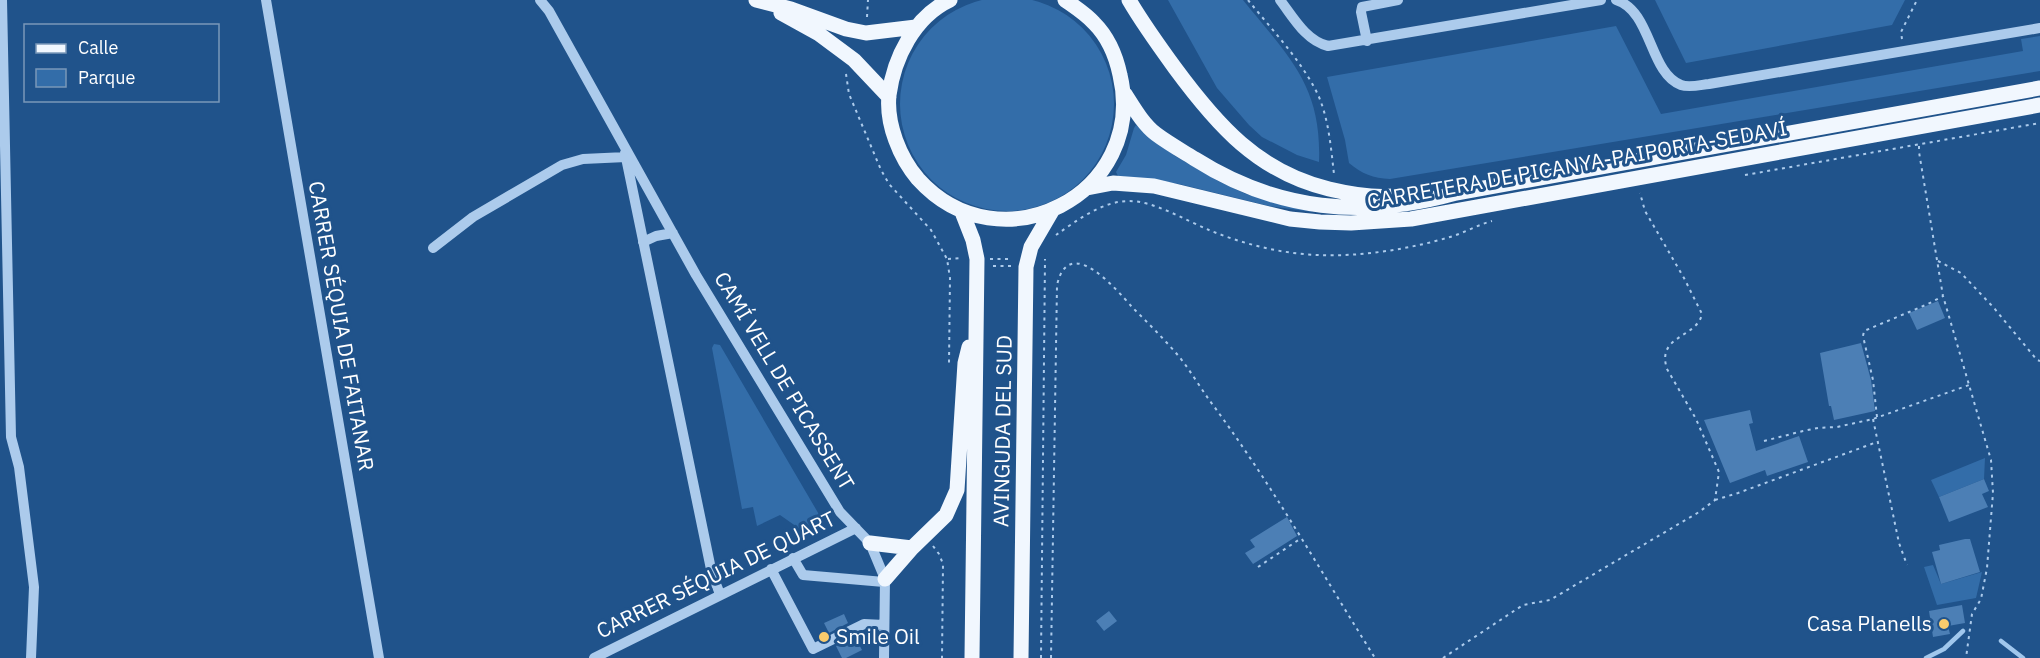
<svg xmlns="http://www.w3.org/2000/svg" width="2040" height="658" viewBox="0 0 2040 658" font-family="'IBM Plex Sans',sans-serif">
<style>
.green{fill:#336da9}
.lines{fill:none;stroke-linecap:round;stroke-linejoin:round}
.stream{stroke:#a0c7ed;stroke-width:4.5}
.building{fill:#4c7fb5}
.path{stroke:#accbec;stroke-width:2;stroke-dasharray:3 4.5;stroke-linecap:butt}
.minor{stroke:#accbec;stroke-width:10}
.major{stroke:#f1f7fe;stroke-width:15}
.poi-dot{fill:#f9cb6d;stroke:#20538b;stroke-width:2}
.labels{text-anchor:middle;stroke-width:6;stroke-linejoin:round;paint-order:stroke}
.street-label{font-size:21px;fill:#fff;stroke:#20538b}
.poi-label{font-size:21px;fill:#fff;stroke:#20538b;text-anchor:end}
</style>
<rect width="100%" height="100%" fill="#20538b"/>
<path class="green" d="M900 104a107 107 0 1 1 214 0a107 107 0 1 1-214 0Z
M1168 0H1243C1288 56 1322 85 1319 162L1297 155 1262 137 1249 125 1217 88Z
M1655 0H1905L1892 25 1686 63Z
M1616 26 1661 114 2023 51 2021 39 2040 36V71L1390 179C1373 178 1362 174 1349 163L1345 140 1327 77Z
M1136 125 1175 156 1218 181 1246 194 1313 212 1269 206 1179 184 1118 176 1116 172 1126 155 1134 128Z
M714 344 720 345 824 523C822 530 817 533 810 536L780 515 757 526 753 507 742 509 712 348Z
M1985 458 1984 479 1939 497 1931 480Z
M1933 565 1941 584 1982 572 1976 598 1937 605 1924 567Z"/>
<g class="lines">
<path class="stream" d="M2001 641 2023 658
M1926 658 1944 649 1963 631"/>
</g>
<path class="building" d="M1938 301 1945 318 1917 330 1909 313Z
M1861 343 1871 380 1875 411 1834 420 1831 406H1829L1820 353Z
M1750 410 1753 423 1749 424 1756 451 1799 436 1808 462 1767 476 1765 470 1730 483 1704 420Z
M1984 479 1989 491 1982 494 1988 507 1949 522 1939 497Z
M1287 517 1297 536 1253 564 1245 553 1255 547 1250 540Z
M1965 539H1970L1980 572 1941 584 1932 552 1940 550 1939 545Z
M1962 605 1965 623 1948 626 1950 634 1933 637 1929 611Z
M1109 611 1117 621 1104 631 1096 621Z
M844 614 848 623 829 633 824 623Z
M855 637 862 650 846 658H842L836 646Z"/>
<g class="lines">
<path class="path" d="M1248 0C1272 30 1303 62 1319 97 1329 121 1331 149 1334 174
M867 17 868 0
M1902 39 1901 32 1917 0
M846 74 849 94 881 170 889 184 931 230 947 259 950 278 949 363
M1919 146V152L1943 296 1991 460 1993 493 1987 568 1981 599 1972 614 1966 658
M1745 175 2040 123
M1056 235C1076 221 1102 201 1129 201 1154 201 1185 220 1209 230 1243 244 1282 254 1319 255 1360 257 1410 249 1450 237 1464 233 1477 225 1492 221
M948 259 961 258
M990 259H1012
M1938 261 1961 273 1994 308 2037 360 2040 361
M993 266H1011
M1877 417 1873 380 1863 336 1864 331 1928 304 1943 296
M1873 419 1899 543 1907 565
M1764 441 1803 431 1818 428 1837 427 1873 419 1969 385
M1715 500 1738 493 1877 442
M933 546 939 554 943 564 942 658
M1258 567 1300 539
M1041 658 1045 259
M1051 658 1057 285C1069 233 1116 289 1132 307 1147 322 1162 337 1176 353 1189 368 1199 386 1210 401 1271 483 1321 572 1375 658
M1443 658 1523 605 1550 600 1699 512 1715 500 1719 472 1696 419 1667 369C1656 335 1697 338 1702 314L1684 278 1645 211 1640 193"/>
<path class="minor" d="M2 0 11 437 19 467 34 587 31 658
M266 0 379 658
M540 0 549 11 696 275 840 512 870 543 885 579 884 658
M1280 0C1293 17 1306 41 1328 46L1601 0
M1616 0C1652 11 1649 73 1681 85 1689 88 1700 85 1709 84L2040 28
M1367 41 1361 12 1362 7 1398 0
M625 153 712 574 720 594
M643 242 656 236 673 233
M433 248 473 217 562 165 583 159 626 157
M793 558 803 575 884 582
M771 569 813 649 864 624 884 625
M594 658 856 528"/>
<path class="major" d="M756 0 791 9 846 29 866 33 916 27
M950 0C914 17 894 58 889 95 886 124 900 158 918 179 1000 270 1148 194 1120 75 1116 56 1107 36 1094 23 1086 14 1075 7 1065 0
M1129 0C1143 24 1159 46 1175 68 1217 125 1258 172 1329 189 1350 194 1371 198 1393 196
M781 13 819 34 854 60 889 97
M1125 94C1134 108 1143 124 1156 134 1168 143 1182 151 1195 159 1277 211 1363 219 1456 193L2040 88
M1087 188 1113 183 1154 186 1290 219 1320 222 1351 223 1411 219 2040 105
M962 212 973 240 977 259 972 658
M870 543 912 548 946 515 957 490 965 363 969 347
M885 579 912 548
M1021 658 1026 267 1031 247 1052 211"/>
</g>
<g class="poi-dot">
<circle cx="1944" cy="624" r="6"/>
<circle cx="824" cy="637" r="6"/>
</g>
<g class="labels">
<g class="street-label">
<text transform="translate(1577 165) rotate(-10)" y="7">CARRETERA DE PICANYA-PAIPORTA-SEDAVÍ</text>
<text transform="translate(341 326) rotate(80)" y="7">CARRER SÉQUIA DE FAITANAR</text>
<text transform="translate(784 381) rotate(59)" y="7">CAMÍ VELL DE PICASSENT</text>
<text transform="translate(1003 431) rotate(-89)" y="7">AVINGUDA DEL SUD</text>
<text transform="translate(716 575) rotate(-26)" y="7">CARRER SÉQUIA DE QUART</text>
</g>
<g class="poi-label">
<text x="1932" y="631">Casa Planells</text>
<text x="836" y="644" text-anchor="start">Smile Oil</text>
</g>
</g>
<rect x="24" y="24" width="195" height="78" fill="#20538b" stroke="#7998b9" stroke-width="1.5"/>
<rect x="36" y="44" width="30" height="9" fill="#f1f7fe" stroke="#7998b9" stroke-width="1.5"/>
<text x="78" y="54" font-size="18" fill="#ffffff">Calle</text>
<rect x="36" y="69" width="30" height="18" fill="#336da9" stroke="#7998b9" stroke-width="1.5"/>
<text x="78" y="84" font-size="18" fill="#ffffff">Parque</text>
</svg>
